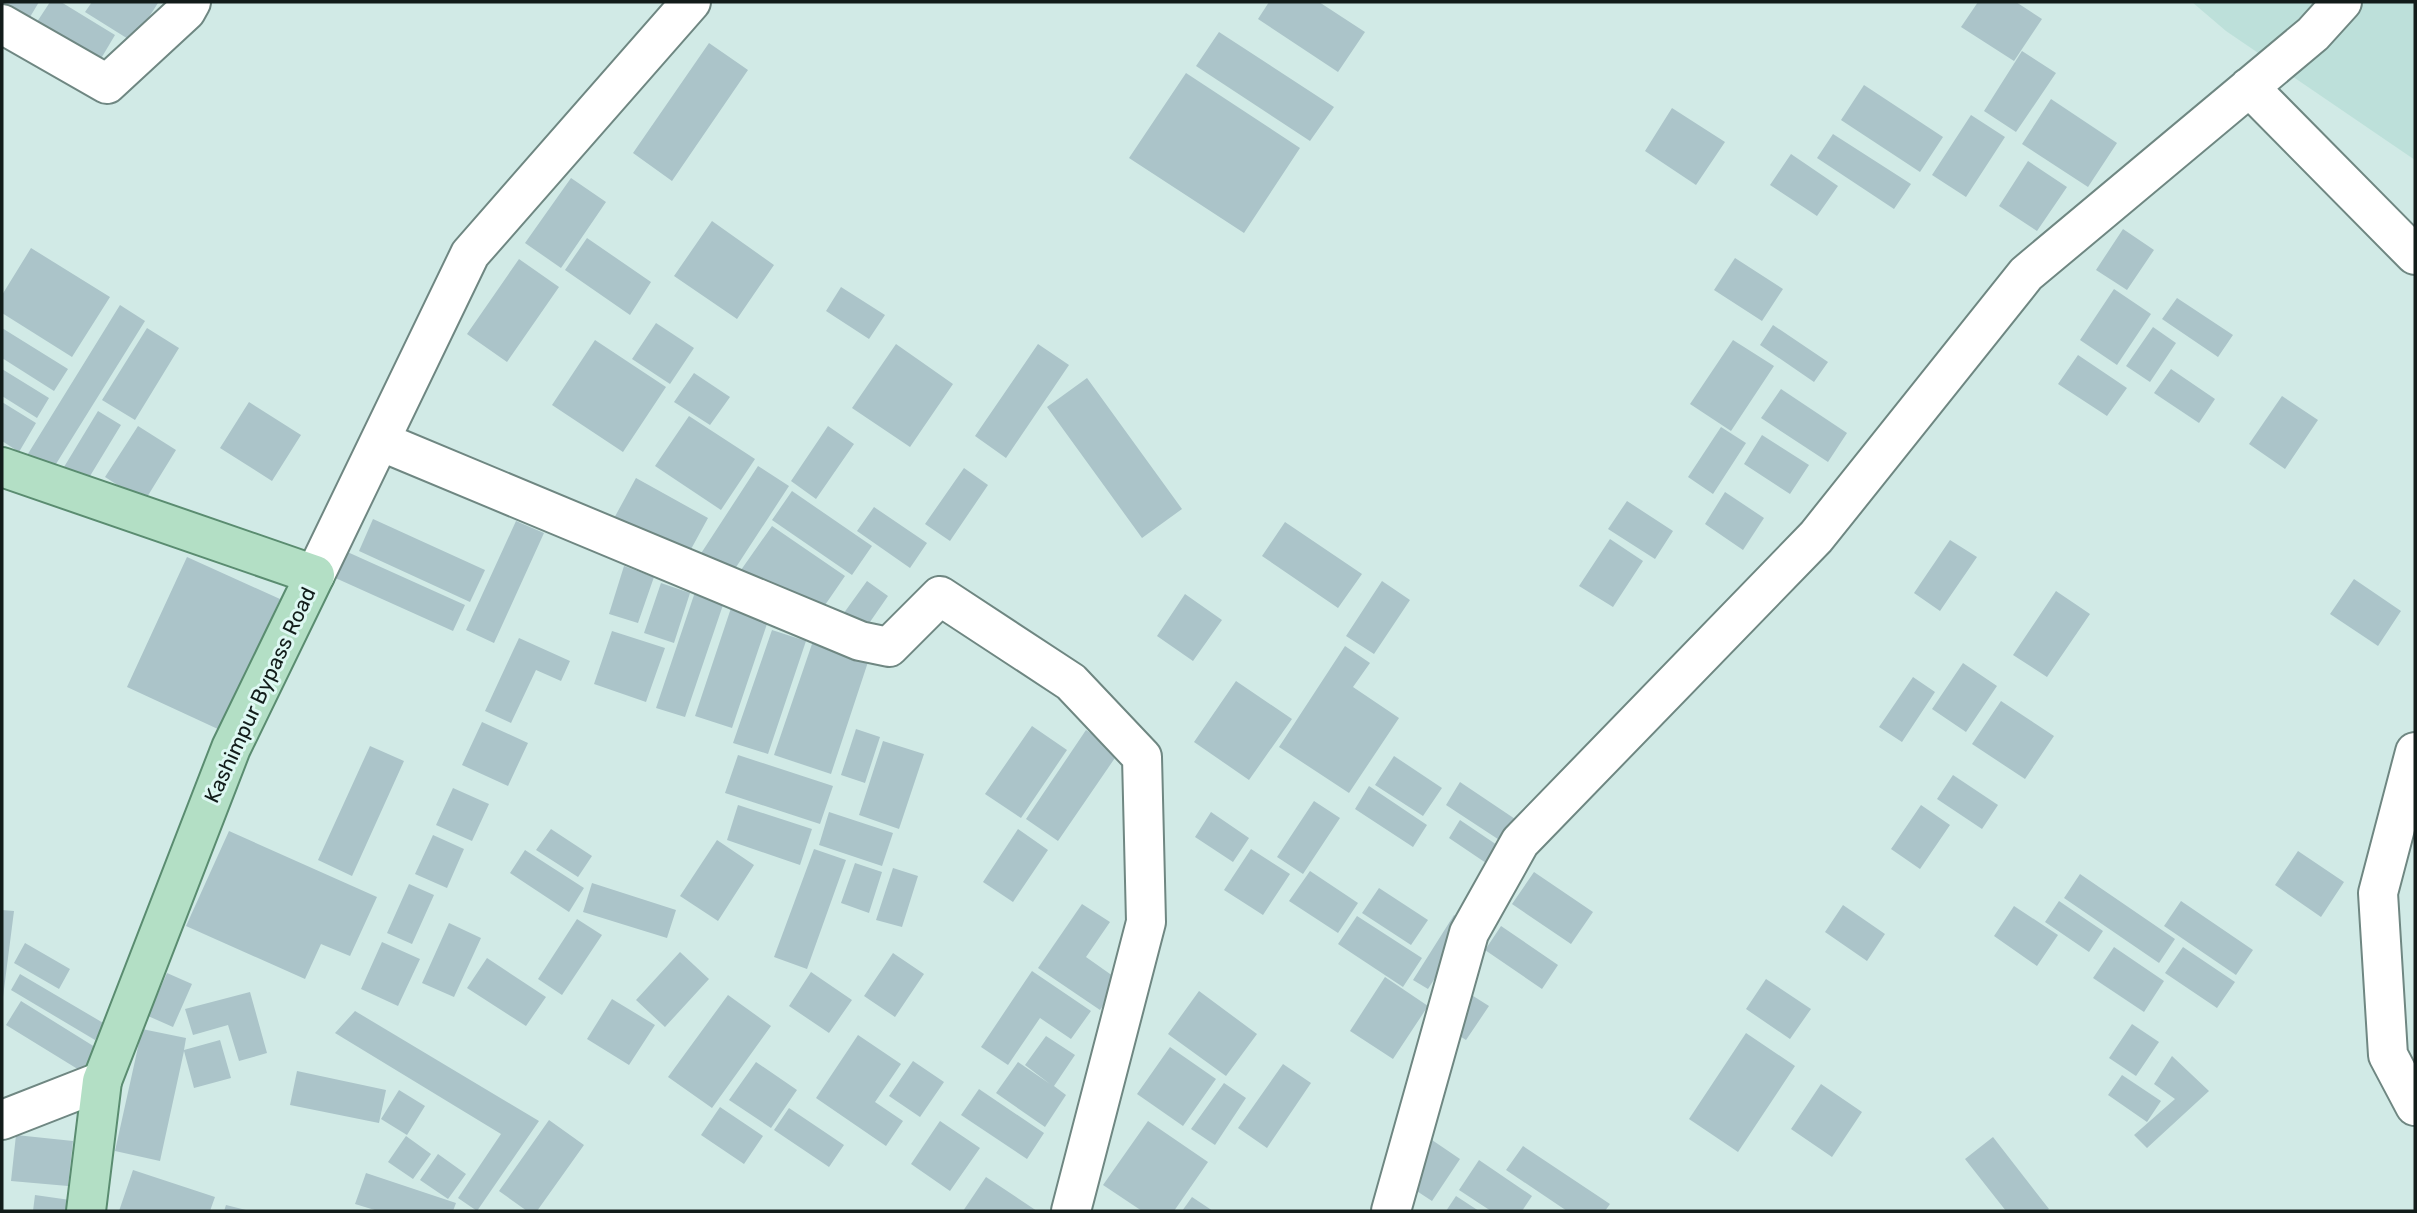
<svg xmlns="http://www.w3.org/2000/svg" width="2417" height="1213" viewBox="0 0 2417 1213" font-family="Rubik,sans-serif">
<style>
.built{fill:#bde0da}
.building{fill:#abc4c9}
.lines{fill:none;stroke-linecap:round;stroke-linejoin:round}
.minor-casing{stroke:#6f8782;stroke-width:42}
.major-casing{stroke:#5a8c70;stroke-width:42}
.minor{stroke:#fff;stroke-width:38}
.major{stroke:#b3dfc5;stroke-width:38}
.labels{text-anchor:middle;stroke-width:6;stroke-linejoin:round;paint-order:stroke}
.street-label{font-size:21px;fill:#121c1a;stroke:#def8f3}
</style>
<rect width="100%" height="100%" fill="#d1eae6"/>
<path class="built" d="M2192 2H2415V160L2226 31Z"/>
<path class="building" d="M2 2H39L27 22 2 7Z
M50 2H61L115 35 96 67 33 28Z
M92 2H156L158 3 133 42 85 12Z
M1269 2H1319L1365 32 1338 72 1258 19Z
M1978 2H2016L2042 19 2014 61 1961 27Z
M1219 32 1334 107 1310 141 1196 66Z
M709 43 748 70 672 181 633 153Z
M2022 51 2056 73 2016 132 1984 111Z
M1186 73 1300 148 1244 233 1129 158Z
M1864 85 1943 137 1920 172 1841 120Z
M2051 99 2117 143 2088 187 2022 144Z
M1672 108 1725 142 1696 185 1645 151Z
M1971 115 2005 137 1966 197 1932 175Z
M1833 134 1911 184 1894 209 1817 158Z
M1791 154 1838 186 1817 216 1770 185Z
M2028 161 2067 187 2037 231 1999 206Z
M571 178 606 202 561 268 525 243Z
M712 221 774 265 737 319 674 276Z
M2123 229 2154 250 2127 290 2096 270Z
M587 238 651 282 630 315 565 270Z
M31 248 110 297 72 357 2 313V295Z
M1735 258 1783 289 1762 321 1714 290Z
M519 259 559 287 507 362 467 334Z
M841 287 885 315 869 339 826 311Z
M2114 289 2151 314 2117 365 2080 340Z
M2177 298 2233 335 2218 357 2162 319Z
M120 305 145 321 51 472 26 457Z
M656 323 694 348 670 384 632 359Z
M1773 325 1828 362 1814 382 1760 345Z
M2153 327 2176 343 2150 382 2126 366Z
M2 328 68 369 54 391 2 358Z
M147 328 179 348 135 420 102 400Z
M595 340 666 387 623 452 552 405Z
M1733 340 1774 366 1731 431 1690 404Z
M896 344 953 384 910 447 852 408Z
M1038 344 1069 365 1006 458 975 436Z
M2078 355 2127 388 2107 416 2058 384Z
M2 369 49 398 37 418 2 396Z
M2171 369 2215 399 2199 423 2154 393Z
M694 373 730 397 710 425 674 402Z
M1087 378 1182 509 1142 538 1047 407Z
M1781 389 1847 433 1828 462 1761 418Z
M2282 396 2318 420 2285 469 2249 444Z
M2 402 36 423 19 452 2 441Z
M249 402 301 435 272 481 220 448Z
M98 411 121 425 87 481 64 467Z
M689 416 755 459 721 510 655 466Z
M138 426 176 450 144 502 105 477Z
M828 426 854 444 816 499 791 481Z
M1721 427 1746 443 1713 494 1688 477Z
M1762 435 1809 465 1790 494 1744 464Z
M758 466 789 486 729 578 698 558Z
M964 468 988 485 950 541 925 524Z
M636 478 708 518 684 562 612 522Z
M792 491 872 546 852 575 772 520Z
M1725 492 1764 518 1743 550 1705 524Z
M1627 501 1673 531 1655 559 1608 529Z
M874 507 927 543 910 568 857 531Z
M373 519 485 570 470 602 359 551Z
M516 521 544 533 494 643 466 630Z
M1285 522 1362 574 1338 608 1262 556Z
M772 526 845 576 814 621 741 570Z
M1610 539 1643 561 1613 607 1579 586Z
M1950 540 1977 557 1940 611 1914 593Z
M343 550 465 605 453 631 331 576Z
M187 557 280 599 220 730 127 687Z
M624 566 654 577 638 623 609 614Z
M2354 579 2401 611 2378 646 2330 614Z
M867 581 888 596 863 632 841 617Z
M1382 581 1410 600 1374 654 1346 636Z
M661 583 690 593 674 643 644 633Z
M2056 591 2090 614 2047 677 2013 655Z
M695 592 724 602 685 717 656 708Z
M1185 594 1222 620 1193 661 1157 636Z
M732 605 769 618 732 728 695 716Z
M772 630 806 641 768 754 733 743Z
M612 631 665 648 646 702 594 684Z
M519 638 570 661 561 681 536 670 511 723 485 711Z
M813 641 869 659 831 774 774 755Z
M1345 646 1370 663 1353 687 1399 718 1349 793 1279 747Z
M1963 663 1997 686 1966 732 1932 709Z
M1913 677 1935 692 1902 742 1879 727Z
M1236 681 1292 719 1249 780 1194 742Z
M2001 701 2054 736 2025 779 1972 744Z
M482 722 528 743 508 786 462 765Z
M1032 726 1067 750 1021 818 985 794Z
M856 729 880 737 865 783 841 775Z
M1086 730 1119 752 1058 841 1026 819Z
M883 741 924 754 899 829 859 815Z
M370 746 404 761 352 876 318 860Z
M738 755 833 786 820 824 725 793Z
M1394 756 1442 788 1423 816 1375 785Z
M1953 775 1998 805 1982 829 1937 799Z
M1460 782 1524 825 1510 847 1446 805Z
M1369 786 1427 825 1413 847 1355 809Z
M453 788 489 804 472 841 436 825Z
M1314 801 1340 818 1303 874 1277 857Z
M738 805 812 829 800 865 727 840Z
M1921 805 1950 825 1920 869 1891 849Z
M829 812 893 833 882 866 819 845Z
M1211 812 1249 838 1233 862 1195 837Z
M1460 820 1500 847 1489 865 1449 838Z
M551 829 592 856 578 877 536 850Z
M1018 829 1048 850 1013 902 983 882Z
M229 831 377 897 350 956 321 944 305 979 186 926Z
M433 835 464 849 447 888 415 874Z
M717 840 754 865 718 921 680 896Z
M814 849 846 860 807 969 774 957Z
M1251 849 1290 874 1263 915 1224 890Z
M525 850 584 888 569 912 510 873Z
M2298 851 2344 882 2321 917 2275 885Z
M855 863 882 872 869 913 841 903Z
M893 868 918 876 902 927 876 920Z
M1310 871 1358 903 1338 933 1289 901Z
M1534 872 1593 912 1571 944 1512 904Z
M2080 874 2175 939 2159 963 2064 898Z
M592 883 676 910 667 938 583 912Z
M409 884 434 895 412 944 387 933Z
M1379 888 1428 920 1411 945 1362 913Z
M2059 901 2103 931 2089 952 2045 922Z
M2181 901 2253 950 2236 975 2164 926Z
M1082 904 1110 922 1086 957 1120 981 1100 1010 1038 968Z
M1843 905 1885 934 1867 961 1825 932Z
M2014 906 2058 935 2037 966 1994 936Z
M2 910 14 911 3 997H2Z
M1454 915 1469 925 1428 989 1413 980Z
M1357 916 1422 958 1403 987 1338 944Z
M577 919 602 935 562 995 538 979Z
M449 923 481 938 454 997 422 983Z
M1501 926 1558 965 1542 989 1485 950Z
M382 942 420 959 398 1006 361 989Z
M25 943 70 969 59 989 14 963Z
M2114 947 2164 981 2144 1012 2093 978Z
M2183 947 2235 982 2217 1008 2165 973Z
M680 952 709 979 665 1027 636 1000Z
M893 953 924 974 895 1017 864 996Z
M487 958 546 997 526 1026 467 988Z
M1032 971 1091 1011 1071 1039 1040 1018 1008 1065 981 1047Z
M811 972 852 1000 829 1033 789 1006Z
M167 973 192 984 173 1027 148 1016Z
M20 974 105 1024 95 1040 11 990Z
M1385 977 1428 1006 1393 1059 1350 1031Z
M1766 979 1811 1009 1790 1039 1746 1009Z
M1199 991 1257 1034 1226 1076 1168 1034Z
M250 992 267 1053 239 1061 228 1025 193 1035 185 1009Z
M1470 994 1489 1006 1466 1040 1447 1028Z
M728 995 771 1026 712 1108 668 1077Z
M612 999 655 1025 629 1065 587 1039Z
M21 1001 103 1052 89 1076 6 1025Z
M355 1011 539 1121 477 1211 458 1198 501 1134 335 1033Z
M2132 1024 2159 1042 2136 1076 2109 1058Z
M142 1029 186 1038 184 1050 220 1040 231 1078 194 1088 184 1051 160 1161 115 1151Z
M1746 1033 1795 1066 1738 1152 1689 1119Z
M858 1035 901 1064 875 1102 903 1121 886 1146 816 1098Z
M1046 1036 1075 1055 1054 1086 1066 1095 1045 1127 996 1093 1018 1062 1050 1084 1025 1065Z
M1170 1047 1216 1079 1183 1126 1137 1094Z
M2172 1056 2209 1091 2147 1148 2134 1135 2175 1099 2154 1084Z
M913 1061 944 1082 920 1117 889 1096Z
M756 1062 797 1090 771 1128 729 1100Z
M1283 1064 1311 1083 1267 1148 1238 1128Z
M297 1071 386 1090 379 1123 290 1105Z
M2122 1075 2161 1101 2147 1122 2108 1095Z
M1224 1083 1246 1098 1215 1145 1191 1129Z
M1821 1084 1862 1112 1832 1157 1791 1129Z
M979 1089 1044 1133 1027 1159 961 1115Z
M399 1090 425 1106 407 1135 381 1119Z
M720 1107 763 1136 744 1164 701 1135Z
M789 1108 844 1145 829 1167 774 1130Z
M549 1120 584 1145 537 1211H527L499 1191Z
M940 1121 980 1148 950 1191 911 1164Z
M1148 1121 1208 1162 1174 1211H1142L1103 1185Z
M16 1135 73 1141 68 1186 11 1181Z
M406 1136 431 1154 413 1179 388 1162Z
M1993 1137 2049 1209 2046 1211H2006L1965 1159Z
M1432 1140 1460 1159 1432 1201 1403 1182Z
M1523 1146 1610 1204 1605 1211H1567L1506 1170Z
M438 1154 466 1174 448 1199 420 1180Z
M1479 1160 1532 1196 1522 1211H1491L1459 1190Z
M133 1170 215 1197 210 1211H119Z
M366 1173 456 1203 453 1211H378L355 1204Z
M986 1177 1037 1211H963Z
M35 1195 70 1200 68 1211H33Z
M1456 1196 1479 1211H1446Z
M1192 1197 1213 1211H1182Z
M226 1205 246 1210V1211H224Z"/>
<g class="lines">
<g class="minor-casing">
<path id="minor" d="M2 24 107 84 186 11 191 2
M2249 87 2415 255
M380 441 860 641 889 647 940 596 1071 682 1142 757 1146 922 1071 1211
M315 575 470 254 691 2
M2415 752 2378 893 2388 1055 2415 1106
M2 1120 102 1081
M1391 1211 1469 933 1520 842 1816 537 2026 274 2313 34 2342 2"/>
</g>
<g class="major-casing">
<path id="major" d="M2 467 315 575 231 748 102 1081 86 1211"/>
</g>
<use href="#minor" class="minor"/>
<use href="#major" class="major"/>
</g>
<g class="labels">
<g class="street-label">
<text transform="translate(260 695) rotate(-65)" y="7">Kashimpur Bypass Road</text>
</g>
</g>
<rect width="2417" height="1213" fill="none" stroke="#121c1a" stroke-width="7"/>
</svg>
